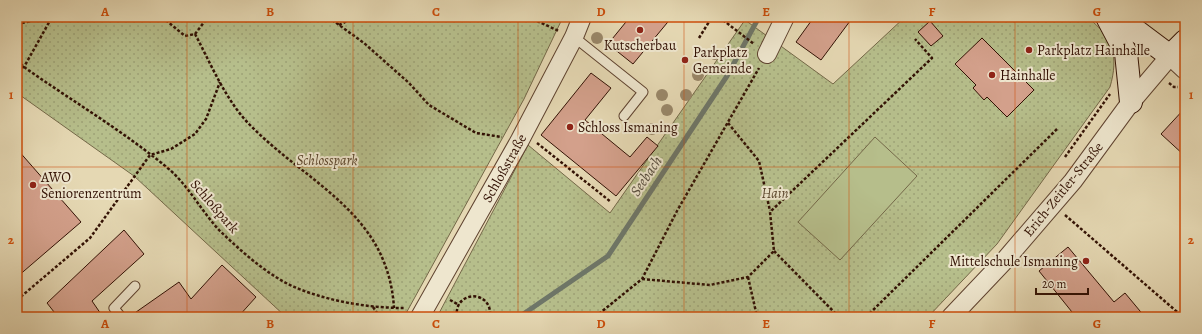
<svg xmlns="http://www.w3.org/2000/svg" width="1202" height="334" viewBox="0 0 1202 334" font-family="Alegreya,serif">
<style>
.park{fill:url(#park-dots);stroke:#746848}
.garden{fill:#b6be8b;stroke:#746848}
.lines{fill:none;stroke-linecap:round;stroke-linejoin:round}
.stream{stroke:#6e7668;stroke-width:5}
.building{fill:#d3a08b;stroke:#321104}
.lane-casing{stroke:#5f4330;stroke-width:11}
.street-casing{stroke:#5f4330;stroke-width:20}
.secondary-casing{stroke:#321104;stroke-width:24}
.path{stroke:#321104;stroke-width:2.5;stroke-dasharray:3 2;stroke-linecap:butt}
.lane{stroke:#eee6ce;stroke-width:9}
.street{stroke:#eee6ce;stroke-width:18}
.secondary{stroke:#eee6ce;stroke-width:22}
.tree{fill:#998769}
.grid{fill:none;stroke:#cd4e0b;stroke-width:1;stroke-opacity:0.55}
.poi-dot{fill:#8f2418;stroke:#eee6ce;stroke-width:1.5}
.labels{text-anchor:middle;stroke-width:4;stroke-linejoin:round;paint-order:stroke}
.poi-label{font-size:14px;fill:#321104;stroke:#eee6ce;text-anchor:start}
.park-label{font-size:14px;font-style:italic;fill:#5a452c;stroke:#eee6ce}
.street-label{font-size:14px;fill:#321104;stroke:#eee6ce}
.water-label{font-size:15px;font-style:italic;fill:#554c3e;stroke:#eee6ce}
.neatline{fill:none;stroke:#cd4e0b;stroke-width:1.5}
.grid-label{font-size:13px;text-anchor:middle;font-weight:bold;fill:#cd4e0b}
</style>
<defs>
<pattern id="park-dots" width="8" height="8" patternUnits="userSpaceOnUse"><rect width="8" height="8" fill="#b6be8b"/><path d="M2 2h.1M6 6h.1" fill="none" stroke="#9da276" stroke-width="1.8" stroke-linecap="round"/></pattern>
</defs>
<rect width="100%" height="100%" fill="#e5d8b3"/>
<filter id="stains"><feTurbulence type="fractalNoise" baseFrequency=".005" numOctaves="4"/><feColorMatrix values="0 0 0 0 .2 0 0 0 0 .09 0 0 0 0 .02 0 0 0 .5 -.17"/></filter>
<radialGradient id="worn" r=".72"><stop offset=".6" stop-color="#630" stop-opacity="0"/><stop offset="1" stop-color="#630" stop-opacity=".3"/></radialGradient>
<path class="park" d="M17 17H563L524 99 404 317H286L134 176 17 93Z
M905 17H1087C1113 37 1119 56 1110 87L997 244 928 317H437L528 145 610 213 745 20 833 84Z"/>
<path class="garden" d="M875 137 917 176 840 260 798 222Z"/>
<g class="lines">
<path class="stream" d="M519 317 608 256 727 76 759 17"/>
</g>
<path class="building" d="M630 17H672L633 64 608 44Z
M814 17H853L821 60 796 42Z
M930 21 943 36 931 46 918 32Z
M982 38 1034 90 1007 117 987 97 984 100 973 88 976 85 955 64Z
M591 73 611 88 585 120 630 157 647 137 658 146 616 196 541 135Z
M1185 108V156L1161 134Z
M17 149 81 222 17 277Z
M124 230 144 254 92 301 103 317H58L47 303Z
M1068 247 1114 302 1125 293 1145 317H1076L1039 271Z
M222 265 256 297 238 317H129L179 282 191 299Z"/>
<g class="lines">
<g class="lane-casing">
<path id="lane" d="M574 37 643 92 624 116
M121 317 114 308 135 286"/>
</g>
<g class="street-casing">
<path id="street" d="M767 54 785 17
M420 317 520 140 574 37 582 17
M951 317 1005 260 1073 181 1131 102 1170 56 1185 70"/>
</g>
<g class="secondary-casing">
<path id="secondary" d="M1107 17 1126 53 1131 102
M1118 17 1170 56 1185 41"/>
</g>
<path class="path" d="M162 17 185 36 195 34 208 17
M328 17 364 43 409 83 429 105 476 133 502 137
M528 17 559 31
M719 17 754 44
M17 24 50 17
M339 25 355 17
M195 34C211 64 225 99 249 124 307 184 388 212 394 308
M699 38 712 17
M17 60 24 67C72 101 125 132 170 170 190 188 202 212 220 231 241 251 265 273 292 286 326 301 368 308 404 308
M17 68 24 67 52 17
M1169 83 1174 87H1178
M728 123 759 161 770 211
M537 143 611 202
M1065 157 1110 94
M1065 215 1183 317
M774 251 839 317
M748 277 756 312 754 317
M642 279 710 285 748 277 774 251 770 212 932 58 915 39
M17 300 90 238 150 155 171 149 195 134 206 119 220 82
M450 300 459 305
M373 307 380 317
M457 317C453 290 493 289 490 317
M595 317 642 279 677 211 759 68
M866 317 1057 129"/>
<use href="#lane" class="lane"/>
<use href="#street" class="street"/>
<use href="#secondary" class="secondary"/>
</g>
<g class="tree">
<circle cx="597" cy="38" r="6"/>
<circle cx="715" cy="54" r="6"/>
<circle cx="698" cy="75" r="6"/>
<circle cx="662" cy="95" r="6"/>
<circle cx="686" cy="95" r="6"/>
<circle cx="667" cy="110" r="6"/>
<circle cx="652" cy="129" r="6"/>
</g>
<path class="grid" d="M187 17V317M353 17V317M518 17V317M684 17V317M849 17V317M1015 17V317M17 167H1185"/>
<g class="poi-dot">
<circle cx="640" cy="30" r="4"/>
<circle cx="1029" cy="50" r="4"/>
<circle cx="685" cy="60" r="4"/>
<circle cx="992" cy="75" r="4"/>
<circle cx="570" cy="127" r="4"/>
<circle cx="33" cy="185" r="4"/>
<circle cx="1086" cy="261" r="4"/>
</g>
<g class="labels">
<g class="poi-label">
<text x="640" y="50" text-anchor="middle">Kutscherbau</text>
<text x="1037" y="55">Parkplatz Hainhalle</text>
<text x="693" y="57">Parkplatz<tspan x="693" dy="16">Gemeinde</tspan></text>
<text x="1000" y="80">Hainhalle</text>
<text x="578" y="132">Schloss Ismaning</text>
<text x="41" y="182">AWO<tspan x="41" dy="16">Seniorenzentrum</tspan></text>
<text x="1078" y="266" text-anchor="end">Mittelschule Ismaning</text>
</g>
<g class="park-label">
<text x="327" y="165">Schlosspark</text>
<text x="775" y="198">Hain</text>
</g>
<g class="street-label">
<text transform="translate(504 168) rotate(-61)" y="5">Schloßstraße</text>
<text transform="translate(1063 189) rotate(-51)" y="5">Erich-Zeitler-Straße</text>
<text transform="translate(215 206) rotate(49)" y="5">Schloßpark</text>
</g>
<g class="water-label">
<text transform="translate(646 176) rotate(-56)" y="5">Seebach</text>
</g>
</g>
<rect width="1202" height="334" fill="none" stroke="#e5d8b3" stroke-width="44"/>
<path d="M1036 288v6h52v-6" fill="none" stroke="#321104" stroke-width="2"/>
<text x="1042" y="288" font-size="12" fill="#321104" stroke="#eee6ce" stroke-width="3" paint-order="stroke">20 m</text>
<rect x="22" y="22" width="1158" height="290" class="neatline"/>
<g class="grid-label">
<text x="105" y="16">A</text>
<text x="270" y="16">B</text>
<text x="436" y="16">C</text>
<text x="601" y="16">D</text>
<text x="766" y="16">E</text>
<text x="932" y="16">F</text>
<text x="1097" y="16">G</text>
<text x="11" y="99">1</text>
<text x="1191" y="99">1</text>
<text x="11" y="244">2</text>
<text x="1191" y="244">2</text>
<text x="105" y="328">A</text>
<text x="270" y="328">B</text>
<text x="436" y="328">C</text>
<text x="601" y="328">D</text>
<text x="766" y="328">E</text>
<text x="932" y="328">F</text>
<text x="1097" y="328">G</text>
</g>
<rect width="100%" height="100%" filter="url(#stains)"/>
<rect width="100%" height="100%" fill="url(#worn)"/>
</svg>
